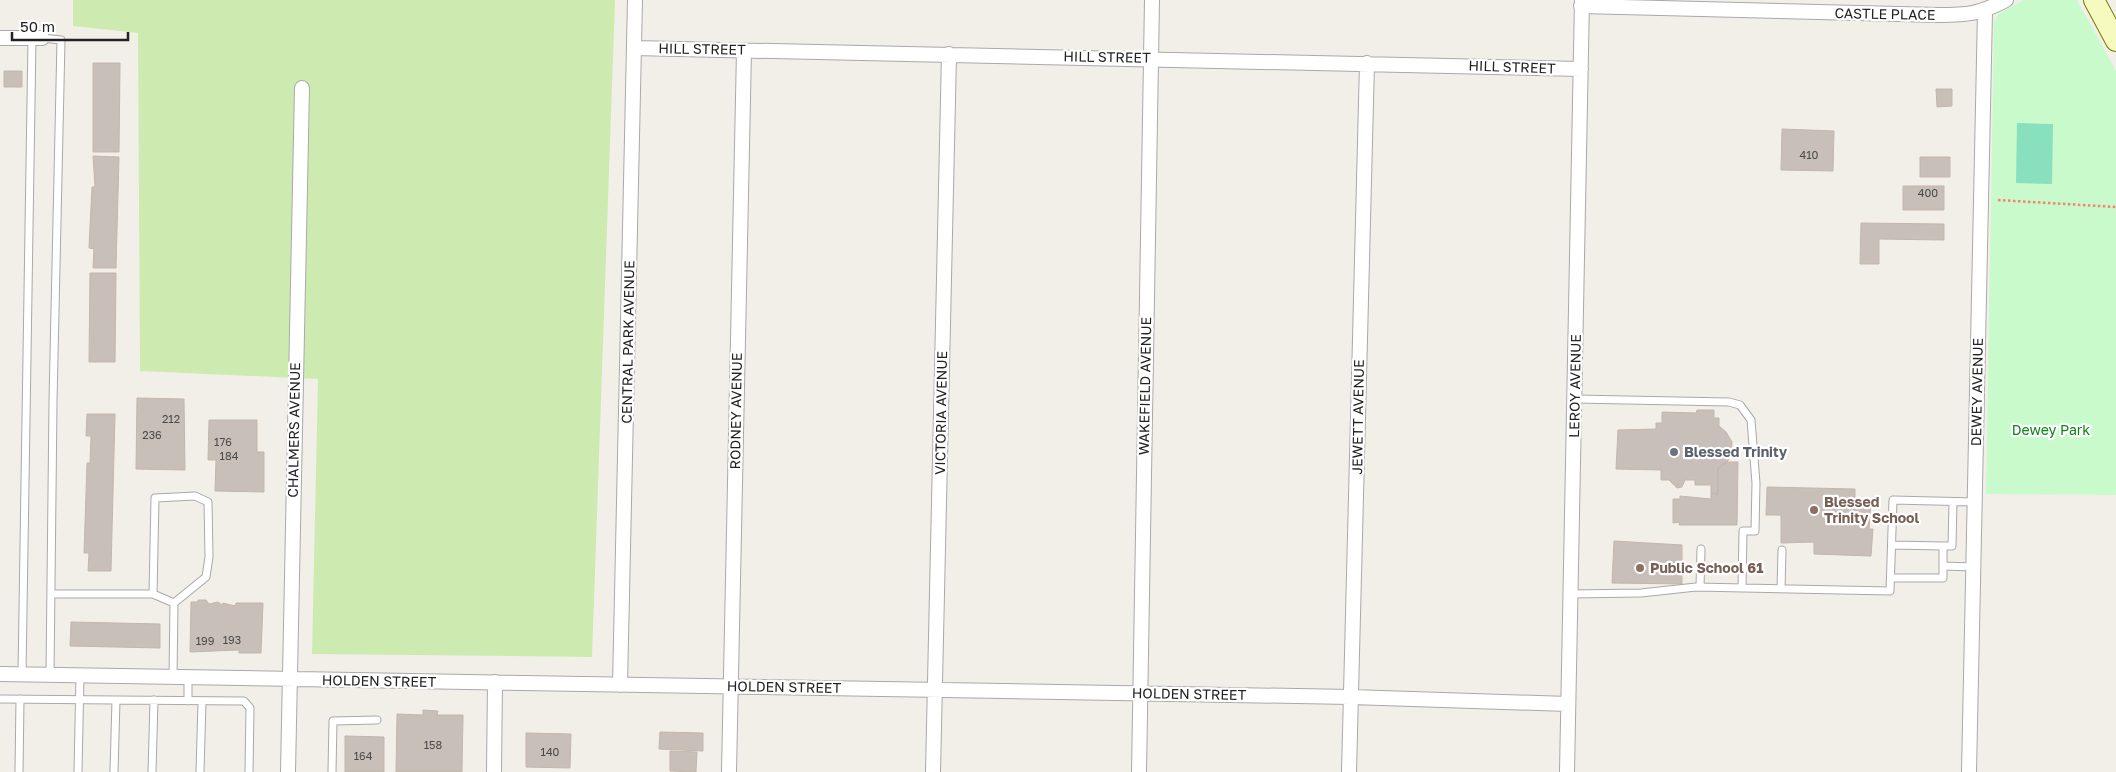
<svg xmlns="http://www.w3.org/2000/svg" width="2116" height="772" viewBox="0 0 2116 772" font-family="'Golos Text',sans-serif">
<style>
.grass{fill:#cdebb0}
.park{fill:#c8facc}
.pitch{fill:#88e0be}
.building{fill:#c7bfb8;stroke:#c4b6ab}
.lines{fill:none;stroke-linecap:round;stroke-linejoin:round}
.lane-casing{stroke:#a9a9a9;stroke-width:9}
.street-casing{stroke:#a9a9a9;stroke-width:16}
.secondary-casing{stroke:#707d05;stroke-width:22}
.path{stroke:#fa8072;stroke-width:2.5;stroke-dasharray:2.5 2.5;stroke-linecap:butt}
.lane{stroke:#fff;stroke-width:7}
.street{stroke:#fff;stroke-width:14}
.secondary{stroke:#f7fabf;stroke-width:20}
.worship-dot{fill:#6b7280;stroke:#fff;stroke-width:2}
.education-dot{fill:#8d6e63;stroke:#fff;stroke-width:2}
.labels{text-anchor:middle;stroke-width:4.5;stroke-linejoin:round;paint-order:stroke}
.number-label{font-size:11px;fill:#4b4948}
.street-label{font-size:14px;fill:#222;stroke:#fff}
.park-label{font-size:14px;fill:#0c8416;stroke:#fff}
.worship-label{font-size:14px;font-weight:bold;fill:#5b616d;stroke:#fff;text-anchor:start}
.education-label{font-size:14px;font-weight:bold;fill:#785e54;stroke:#fff;text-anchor:start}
</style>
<rect width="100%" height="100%" fill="#f2efe9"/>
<path class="grass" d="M73 0H615L592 657 312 654 318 379 140 371 138 33 73 26Z"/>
<path class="park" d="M2024 0H2077L2116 71V495L1986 494 1994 22 1998 14Z"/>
<path class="pitch" d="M2017 123 2053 124 2052 184 2016 183Z"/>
<path class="building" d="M93 63H120L119 152H93Z
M4 71H22V87H4Z
M1936 89H1952V106L1937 107Z
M1782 129 1834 131 1833 171 1781 170Z
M93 156 119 157 116 268H93L94 249 89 248 92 187H95Z
M1920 157H1950V177H1920Z
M1903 186H1944V210H1903Z
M1861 223 1944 224V240L1879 239V264H1860Z
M90 273H116L115 362H89Z
M137 398 184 399 185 470 136 469Z
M1697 410H1714V418H1719V426L1726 432 1732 442 1731 456 1727 462 1718 468V494L1711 493V485H1695V480H1685L1682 487 1677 488 1669 480H1661V470L1616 469 1618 430 1656 429V423H1662V412L1696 413Z
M87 414H115L111 571H88L89 553H84L87 463H90L91 436H86Z
M209 420H257V452H264V492L215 491 216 460H208Z
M1727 462H1738L1737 525H1679L1680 522 1673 523V499H1680V496L1711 499V493L1718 494V468Z
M1767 487 1855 489V502H1871L1869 529H1873L1871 556 1814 554V542L1781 543V515H1766Z
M1614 541 1682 545V584L1612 583Z
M198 600H206L209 604 218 602 222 605 223 603 235 606 236 603H263L261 653H239V650L190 652 191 602H198Z
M71 622 160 624V648L70 646Z
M423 710 438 711 437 715H463L462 772H396L397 714 423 715Z
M660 732 703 733V751L659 749Z
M526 733 571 734 570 768 526 767Z
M345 736 384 737V772H345Z
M670 751 697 752 696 772 670 771Z"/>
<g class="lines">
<g class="lane-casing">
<path id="lane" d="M42 38 61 40 53 402 50 675
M1575 399 1729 402 1740 405 1751 420 1756 483 1755 531H1743L1742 587
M1892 545 1943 546
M1943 566V546H1952L1953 502
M1891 578H1943V566L1973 567
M1700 587 1701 549
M1781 589 1782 550
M52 594H153
M1571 594 1641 593 1696 587 1890 591 1893 500 1975 502
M22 674 32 38
M173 677 174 603 206 577 209 557 208 502 195 496 155 498 153 594 174 603
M188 677V701
M0 699 116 700
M19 772 20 699
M78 772 80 676
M114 772 116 700 244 701 250 708 249 772
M152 772 154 700
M200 772 202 701
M332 772 333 721 377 720"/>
</g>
<g class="street-casing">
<path id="street" d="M1581 6 1939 15C1968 15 1979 14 2006 0
M0 38H42
M634 48 1581 69
M0 674 1351 697 1568 704
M620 685 635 0
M288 772 302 88
M494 772 495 682
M729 772 744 50
M933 772 949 54
M1139 772 1152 0
M1349 772 1367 63
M1567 772 1582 0
M1969 772 1985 11"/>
</g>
<g class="secondary-casing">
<path id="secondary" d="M2094 0 2116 41"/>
</g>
<path class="path" d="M1998 200 2116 207"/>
<use href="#lane" class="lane"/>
<use href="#street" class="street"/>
<use href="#secondary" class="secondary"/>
</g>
<circle class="worship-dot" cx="1674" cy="452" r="5"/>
<g class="education-dot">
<circle cx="1814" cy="510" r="5"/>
<circle cx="1640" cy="568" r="5"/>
</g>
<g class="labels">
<g class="number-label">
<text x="1809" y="159">410</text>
<text x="1928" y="197">400</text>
<text x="171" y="423">212</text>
<text x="152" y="439">236</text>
<text x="223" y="446">176</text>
<text x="229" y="460">184</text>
<text x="232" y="644">193</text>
<text x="205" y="645">199</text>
<text x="433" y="749">158</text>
<text x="550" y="756">140</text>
<text x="363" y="760">164</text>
</g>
<g class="street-label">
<text transform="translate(1885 14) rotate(1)" y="5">CASTLE PLACE</text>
<text transform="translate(702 49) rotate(1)" y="5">HILL STREET</text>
<text transform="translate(1107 57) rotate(1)" y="5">HILL STREET</text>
<text transform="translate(1512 67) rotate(2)" y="5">HILL STREET</text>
<text transform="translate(628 342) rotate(-89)" y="5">CENTRAL PARK AVENUE</text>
<text transform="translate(1145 386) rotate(-89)" y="5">WAKEFIELD AVENUE</text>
<text transform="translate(1575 386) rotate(-89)" y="5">LEROY AVENUE</text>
<text transform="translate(1977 392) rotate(-89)" y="5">DEWEY AVENUE</text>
<text transform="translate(736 411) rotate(-89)" y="5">RODNEY AVENUE</text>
<text transform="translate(941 413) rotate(-89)" y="5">VICTORIA AVENUE</text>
<text transform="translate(1358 417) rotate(-89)" y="5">JEWETT AVENUE</text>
<text transform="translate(294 430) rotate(-89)" y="5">CHALMERS AVENUE</text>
<text transform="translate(379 681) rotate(1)" y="5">HOLDEN STREET</text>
<text transform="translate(784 687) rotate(1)" y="5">HOLDEN STREET</text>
<text transform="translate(1189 694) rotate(1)" y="5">HOLDEN STREET</text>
</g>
<g class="park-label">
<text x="2051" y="435">Dewey Park</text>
</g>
<g class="worship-label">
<text x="1684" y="457">Blessed Trinity</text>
</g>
<g class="education-label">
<text x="1824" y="507">Blessed<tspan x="1824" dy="16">Trinity School</tspan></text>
<text x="1650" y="573">Public School 61</text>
</g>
</g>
<path d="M12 32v8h116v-8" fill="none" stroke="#222222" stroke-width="2.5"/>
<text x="20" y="32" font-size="15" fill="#222222" stroke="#ffffff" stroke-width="4" paint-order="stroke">50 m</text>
</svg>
